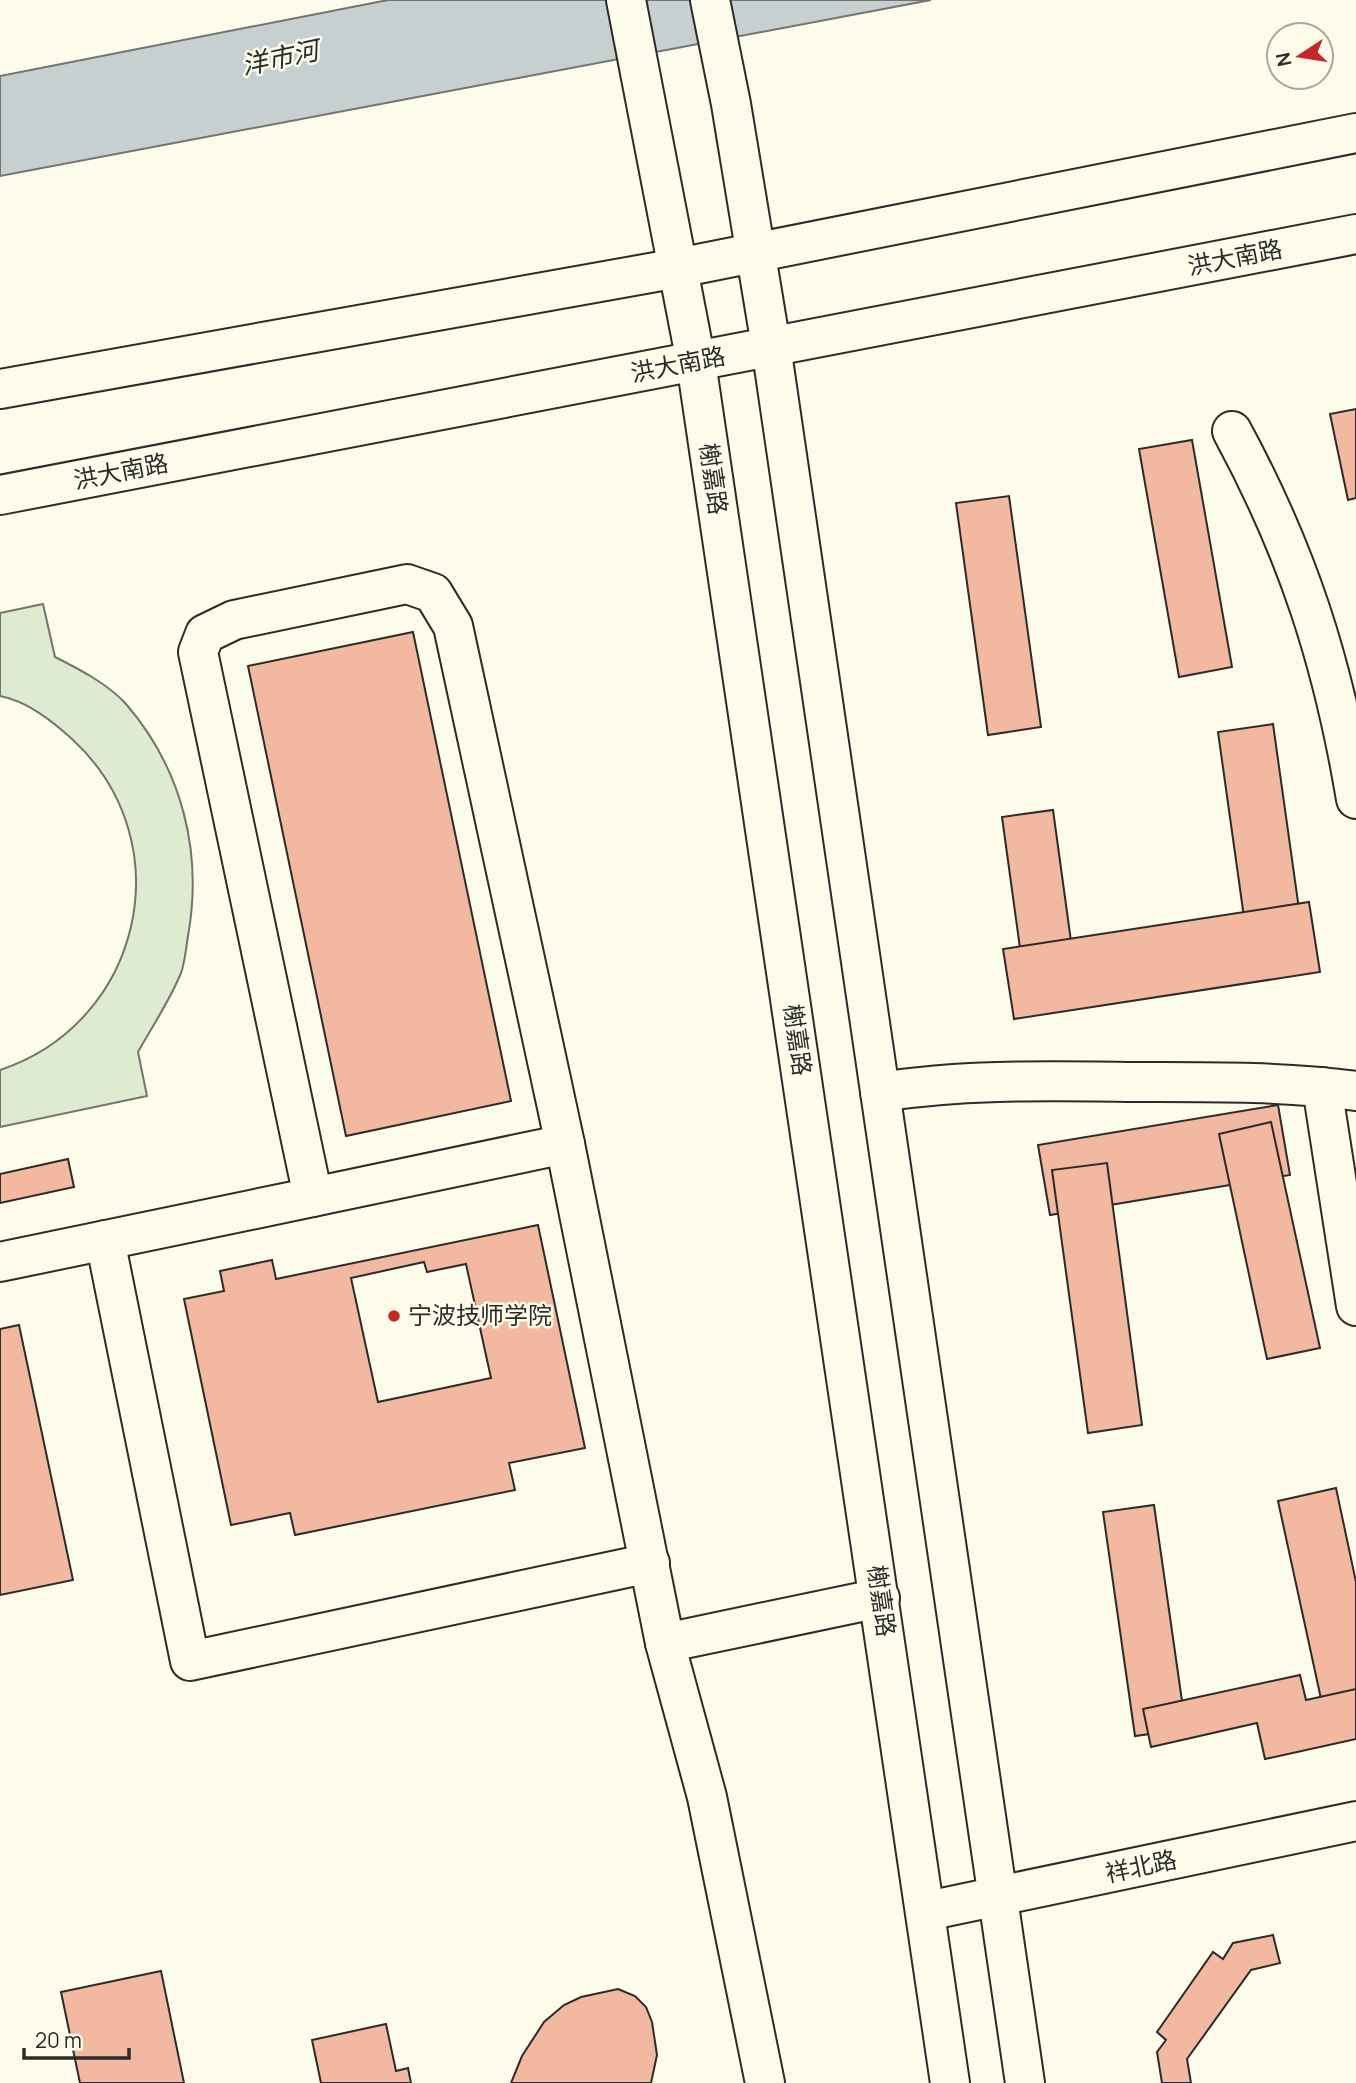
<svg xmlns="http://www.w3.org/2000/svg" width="1356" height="2083" viewBox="0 0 1356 2083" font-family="Manrope,'Noto Sans SC',sans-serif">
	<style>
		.green { fill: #deebd1; stroke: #74746e; stroke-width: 2 }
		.water { fill: #c7d0d0; stroke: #74746e; stroke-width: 2 }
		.building { fill: #f2b8a0; stroke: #2b2b2b; stroke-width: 2; fill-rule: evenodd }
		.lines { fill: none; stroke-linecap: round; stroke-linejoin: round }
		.minor-casing { stroke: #2b2b2b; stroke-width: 42 }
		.major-casing { stroke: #2b2b2b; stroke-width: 42 }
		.minor { stroke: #fdfbea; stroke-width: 38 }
		.major { stroke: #fdfbea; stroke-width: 38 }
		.poi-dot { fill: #c62828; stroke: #fdfbea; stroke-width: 2.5 }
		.labels { text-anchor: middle; stroke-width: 5; stroke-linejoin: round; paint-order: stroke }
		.street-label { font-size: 24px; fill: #2b2b2b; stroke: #fdfbea }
		.poi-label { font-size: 24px; fill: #2b2b2b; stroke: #fdfbea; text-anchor: start }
		.water-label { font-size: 26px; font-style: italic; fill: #2b2b2b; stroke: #fdfbea }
	</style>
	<rect width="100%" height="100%" fill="#fdfbea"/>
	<path class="green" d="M 43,604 L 55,657 C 79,669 108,684 126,704 C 182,769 203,852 188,936 C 186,948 185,962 181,973 C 170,1000 152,1027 138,1052 L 147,1096 L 0,1127 L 0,1070 C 142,1023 184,842 72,739 C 52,721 27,701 0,696 L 0,613 Z"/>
	<polygon class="water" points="388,0 931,0 0,176 0,76"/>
	<g class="building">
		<polygon points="1356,409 1356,498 1348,500 1330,414"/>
		<polygon points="1192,440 1232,667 1179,677 1139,449"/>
		<polygon points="1009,496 1041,727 988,735 956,503"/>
		<polygon points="413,632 511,1101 346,1136 248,666"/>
		<polygon points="1273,724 1306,959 1251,967 1218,732"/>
		<polygon points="1053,810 1077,985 1026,992 1002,817"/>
		<polygon points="1309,902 1320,972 1014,1019 1003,949"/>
		<polygon points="1278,1105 1290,1175 1050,1215 1038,1145"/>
		<polygon points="1271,1122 1320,1348 1267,1359 1219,1134"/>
		<polygon points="68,1159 74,1187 0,1203 0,1174"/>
		<polygon points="1107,1163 1142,1425 1088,1433 1052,1170"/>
		<path d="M 538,1225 L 585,1448 L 509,1463 L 515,1490 L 295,1535 L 290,1513 L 231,1525 L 184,1299 L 224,1291 L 220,1271 L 272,1260 L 276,1279 ZM 424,1262 L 427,1272 L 466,1264 L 491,1378 L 378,1402 L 351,1278 Z"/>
		<polygon points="19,1325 73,1580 0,1595 0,1329"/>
		<polygon points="1336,1488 1356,1582 1356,1725 1328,1731 1278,1501"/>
		<polygon points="1154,1505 1186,1729 1135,1736 1103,1512"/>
		<polygon points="1300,1675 1306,1700 1356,1689 1356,1739 1265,1759 1257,1723 1151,1747 1143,1709"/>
		<polygon points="1273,1935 1280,1963 1251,1970 1187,2059 1191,2083 1162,2083 1157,2052 1166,2040 1157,2032 1213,1952 1223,1959 1233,1943"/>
		<polygon points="161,1971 184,2083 80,2083 61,1992"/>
		<polygon points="618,1989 635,1996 646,2007 652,2022 657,2055 651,2083 511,2083 522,2056 544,2022 564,2005 581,1997"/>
		<polygon points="386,2024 396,2071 408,2068 411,2083 321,2083 312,2040"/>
	</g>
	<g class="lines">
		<g class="minor-casing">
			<g id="minor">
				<path d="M 1232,431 C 1298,553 1333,662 1356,799"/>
				<polyline points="1322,1087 1356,1306"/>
				<path d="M 880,1092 C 964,1079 1047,1081 1131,1082 C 1206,1082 1282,1081 1356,1091"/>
				<polyline points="313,1197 565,1144"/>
				<polyline points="105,1240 190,1661 650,1563"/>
				<polyline points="0,1262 313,1197 198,652 205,634 234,620 407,584 433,593 453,626 565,1144 665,1643 707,1797 765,2083"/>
				<polyline points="665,1643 880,1598"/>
				<polyline points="927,1911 1356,1821"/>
			</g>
		</g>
		<g class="major-casing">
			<g id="major">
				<polyline points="626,0 696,362 950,2083"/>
				<polyline points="710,0 731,104 771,346 1025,2083"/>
				<polyline points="0,389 678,268 1356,133"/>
				<polyline points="0,495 1356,234"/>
			</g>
		</g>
		<use href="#minor" class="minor"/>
		<use href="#major" class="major"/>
	</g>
	<circle class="poi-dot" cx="394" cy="1316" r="7"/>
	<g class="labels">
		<g class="street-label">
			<text transform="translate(1235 258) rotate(-11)" y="8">洪大南路</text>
			<text transform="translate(678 365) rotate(-11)" y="8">洪大南路</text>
			<text transform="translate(121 472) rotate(-11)" y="8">洪大南路</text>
			<text transform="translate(713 479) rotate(82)" y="8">榭嘉路</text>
			<text transform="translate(797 1040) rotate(82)" y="8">榭嘉路</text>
			<text transform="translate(881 1601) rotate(82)" y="8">榭嘉路</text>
			<text transform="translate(1141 1867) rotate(-12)" y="8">祥北路</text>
		</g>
		<g class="poi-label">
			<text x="408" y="1324">宁波技师学院</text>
		</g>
		<g class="water-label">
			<text transform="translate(280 58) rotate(-12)" y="9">洋市河</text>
		</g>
	</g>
	<g transform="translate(1300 56) rotate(258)"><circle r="33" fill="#fdfbea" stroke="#a9a89e" stroke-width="2"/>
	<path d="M0-5L12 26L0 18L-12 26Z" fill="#c62828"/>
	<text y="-10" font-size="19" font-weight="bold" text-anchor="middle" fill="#2b2b2b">N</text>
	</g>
	<path d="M24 2048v10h105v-10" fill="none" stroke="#2b2b2b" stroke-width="3.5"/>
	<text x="35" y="2048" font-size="21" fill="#2b2b2b" stroke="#fdfbea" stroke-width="5" paint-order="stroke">20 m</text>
</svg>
